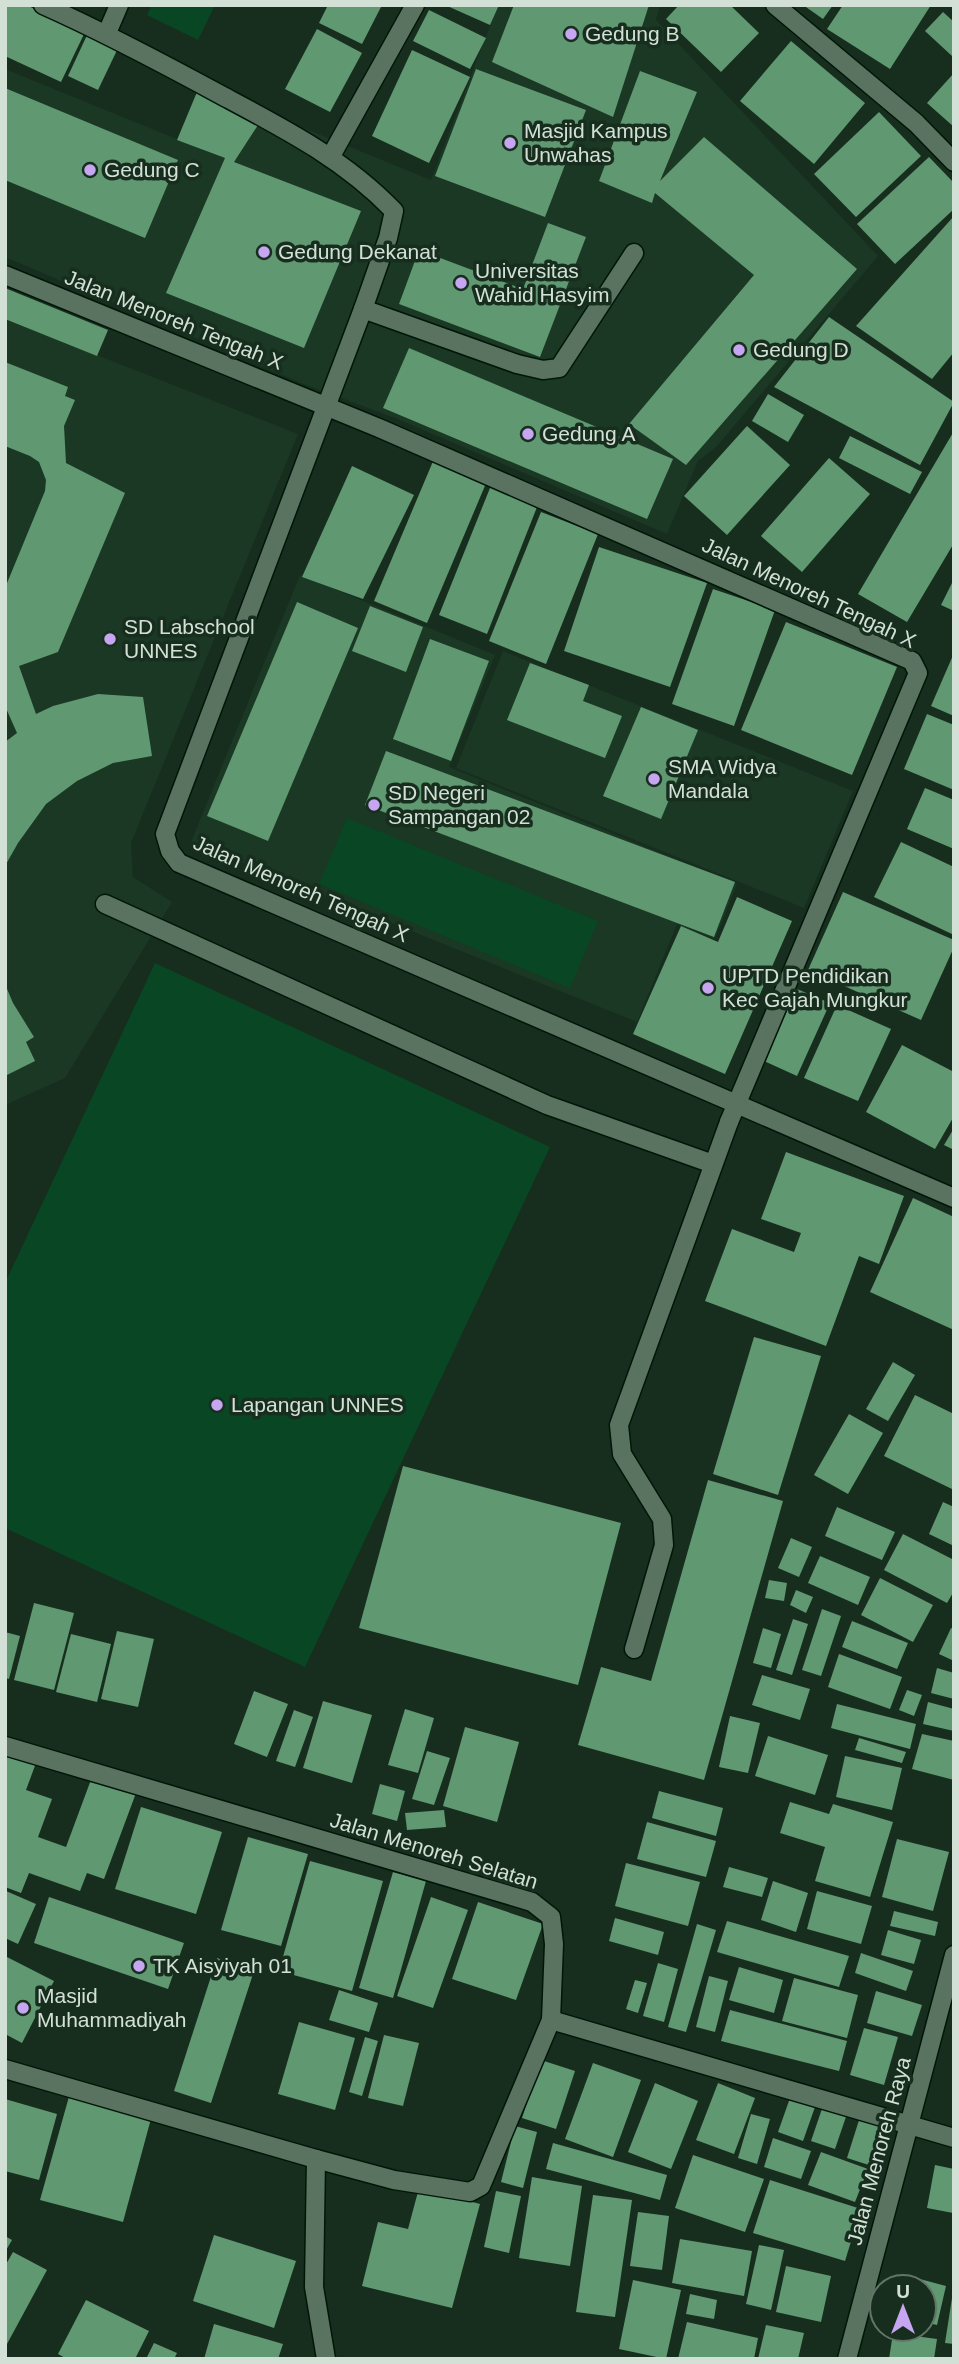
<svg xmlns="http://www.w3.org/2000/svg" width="959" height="2364" viewBox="0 0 959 2364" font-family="Helvetica,sans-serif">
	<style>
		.built { fill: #1a3824 }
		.green { fill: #094624 }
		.building { fill: #609872 }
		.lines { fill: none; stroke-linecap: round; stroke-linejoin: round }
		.service-casing { stroke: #011608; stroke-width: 21 }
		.minor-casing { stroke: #011608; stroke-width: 21 }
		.secondary-casing { stroke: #011608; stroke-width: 21 }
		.service { stroke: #597360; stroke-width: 18 }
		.minor { stroke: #597360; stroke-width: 18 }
		.secondary { stroke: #597360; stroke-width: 18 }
		.poi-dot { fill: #c6a6f0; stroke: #172e1e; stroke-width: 2.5 }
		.labels { text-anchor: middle; stroke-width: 7; stroke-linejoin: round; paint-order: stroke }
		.poi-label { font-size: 21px; fill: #d2e0d5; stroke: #172e1e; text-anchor: start }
		.street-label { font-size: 21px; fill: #d2e0d5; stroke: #172e1e }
	</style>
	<rect width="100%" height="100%" fill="#172e1e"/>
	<g class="built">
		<polygon points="498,5 660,5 656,20 878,256 717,446 698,461 667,534 395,418 301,383 5,257 5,69 233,162 262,111 431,180"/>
		<polygon points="5,319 298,434 131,843 133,877 172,902 65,1078 5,1105"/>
		<polygon points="300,575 495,655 449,767 737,884 715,939 677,924 637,1022 191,842"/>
		<polygon points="503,651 853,791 804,908 456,768"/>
	</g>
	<g class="green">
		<polygon points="152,5 215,5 198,40 147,15"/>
		<polygon points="347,818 598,921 570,988 319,884"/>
		<polygon points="155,963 550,1147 305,1667 5,1528 5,1283"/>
	</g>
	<g class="building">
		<polygon points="5,5 26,5 85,32 61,82 5,56"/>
		<polygon points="328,5 382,5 362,44 319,23"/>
		<polygon points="445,5 499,5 490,25"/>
		<polygon points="514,5 649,5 613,117 492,62"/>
		<polygon points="679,5 730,5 759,33 721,72 666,19"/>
		<polygon points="803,5 833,5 823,19"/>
		<polygon points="843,5 931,5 890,69 827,29"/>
		<polygon points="429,10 486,38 470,69 413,41"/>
		<polygon points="943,12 954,22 952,56 925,31"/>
		<polygon points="317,29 362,53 330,112 285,89"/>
		<polygon points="88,33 119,46 98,90 68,76"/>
		<polygon points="791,41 865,103 814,164 740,101"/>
		<polygon points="412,50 470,77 429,163 372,136"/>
		<polygon points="476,69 586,110 545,217 435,176"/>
		<polygon points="640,71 697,92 660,181 704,137 857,269 686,465 629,424 754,275 655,193 652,203 599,181"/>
		<polygon points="954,73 954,127 927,103"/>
		<polygon points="5,88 178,160 145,238 5,180"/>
		<polygon points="197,92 258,125 234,162 361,211 304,348 166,293 225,158 177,140"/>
		<polygon points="879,112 921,156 856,217 814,174"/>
		<polygon points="929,157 954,183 954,209 895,264 857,224"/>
		<polygon points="954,216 954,352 932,379 856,326"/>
		<polygon points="548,223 586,237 540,357 399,304 419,250 523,289"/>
		<polygon points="5,288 108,330 97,356 5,319"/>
		<polygon points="829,317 954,402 920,465 774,387"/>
		<polygon points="409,348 673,459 647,519 383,408"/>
		<polygon points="5,362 68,387 65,396 75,400 64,426 66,463 125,493 58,652 19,666 36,714 53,706 98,694 143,697 152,756 113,763 77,781 46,804 18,843 5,866 5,742 17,733 5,706 5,588 45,491 46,480 39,462 30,456 5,446"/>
		<polygon points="768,394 804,415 788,442 752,421"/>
		<polygon points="747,426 790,465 727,535 684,496"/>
		<polygon points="954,431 954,543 907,622 858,594"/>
		<polygon points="850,436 922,472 910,494 839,458"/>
		<polygon points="829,458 870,494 802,572 761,536"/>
		<polygon points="434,459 487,481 427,623 374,601"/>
		<polygon points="352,466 414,495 363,599 302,577"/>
		<polygon points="492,483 539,502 487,634 439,615"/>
		<polygon points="541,512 598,534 546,664 489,641"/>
		<polygon points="599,547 707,583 670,687 564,651"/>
		<polygon points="954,579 954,611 941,605"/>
		<polygon points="713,589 775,610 734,726 672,704"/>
		<polygon points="297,602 358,628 268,841 207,816"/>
		<polygon points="370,606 423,627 406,672 352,651"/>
		<polygon points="786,622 897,667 852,775 741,730"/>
		<polygon points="430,639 489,661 451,761 393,739"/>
		<polygon points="954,653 954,716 931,706"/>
		<polygon points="530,663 589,685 583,701 622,716 605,758 507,720"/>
		<polygon points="641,707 698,730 661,819 603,796"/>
		<polygon points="927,714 954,725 954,790 904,769"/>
		<polygon points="386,751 735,882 714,937 365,805"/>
		<polygon points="925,788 954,800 954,849 907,829"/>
		<polygon points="901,842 954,867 954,935 874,897"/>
		<polygon points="843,892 954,940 954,947 921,1020 808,970"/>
		<polygon points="737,897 792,921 725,1074 633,1034 681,926 718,942"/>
		<polygon points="5,984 13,1003 34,1037 26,1042 35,1061 5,1076"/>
		<polygon points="797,989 830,1003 797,1076 764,1061"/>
		<polygon points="837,1005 891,1029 858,1101 804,1078"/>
		<polygon points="902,1045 954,1072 954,1116 935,1149 866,1112"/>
		<polygon points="954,1128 954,1150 944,1145"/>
		<polygon points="786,1152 904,1196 879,1264 859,1256 826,1346 705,1301 732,1229 794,1252 801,1233 761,1219"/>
		<polygon points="913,1198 954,1217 954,1330 870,1292"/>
		<polygon points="754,1337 821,1356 778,1495 713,1474"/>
		<polygon points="893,1362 915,1375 888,1421 866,1409"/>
		<polygon points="915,1395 954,1414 954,1490 884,1456"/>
		<polygon points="849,1414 883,1433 848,1494 814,1475"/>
		<polygon points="403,1466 621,1523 578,1685 359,1628"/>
		<polygon points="708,1480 783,1501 704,1780 578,1745 601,1667 651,1681"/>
		<polygon points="943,1502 954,1507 954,1546 929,1534"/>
		<polygon points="837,1507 895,1532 882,1560 825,1536"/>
		<polygon points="903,1534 954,1560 954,1591 947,1603 884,1570"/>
		<polygon points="791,1538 812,1547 799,1577 778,1568"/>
		<polygon points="820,1556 870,1577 858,1605 808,1583"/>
		<polygon points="880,1578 933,1605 913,1642 861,1615"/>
		<polygon points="769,1580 787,1583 784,1601 765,1598"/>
		<polygon points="796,1590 813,1597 806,1613 790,1605"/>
		<polygon points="34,1603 74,1613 54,1690 14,1680"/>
		<polygon points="822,1609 841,1616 821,1676 802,1670"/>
		<polygon points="793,1619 808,1624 792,1675 776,1670"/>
		<polygon points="852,1621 908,1643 897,1669 842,1647"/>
		<polygon points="763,1628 781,1634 771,1668 753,1663"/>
		<polygon points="951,1628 954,1629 954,1661 939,1654"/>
		<polygon points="117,1631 154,1639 138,1707 101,1699"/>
		<polygon points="5,1632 20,1636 9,1679 5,1678"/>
		<polygon points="71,1634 111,1644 97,1702 56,1692"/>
		<polygon points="839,1654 902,1677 890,1709 828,1687"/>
		<polygon points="937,1668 954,1673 954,1699 931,1693"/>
		<polygon points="762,1675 810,1689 800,1720 752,1705"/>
		<polygon points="907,1690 922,1695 914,1716 899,1710"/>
		<polygon points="254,1691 288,1704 267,1757 234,1744"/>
		<polygon points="323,1701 372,1715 352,1783 303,1768"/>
		<polygon points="928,1702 954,1709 954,1731 923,1724"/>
		<polygon points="837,1704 916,1724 910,1749 831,1728"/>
		<polygon points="405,1709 434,1718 418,1773 388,1765"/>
		<polygon points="294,1710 313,1717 295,1767 276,1761"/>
		<polygon points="730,1716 760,1723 748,1773 719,1767"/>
		<polygon points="465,1727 519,1742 497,1822 443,1806"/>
		<polygon points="922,1734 954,1741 954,1780 912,1769"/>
		<polygon points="768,1736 828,1755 815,1795 755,1776"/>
		<polygon points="859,1738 906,1752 902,1763 855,1750"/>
		<polygon points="427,1751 450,1758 434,1805 412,1799"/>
		<polygon points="5,1752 36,1763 26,1790 52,1799 38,1837 66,1847 92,1777 136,1793 104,1879 87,1873 80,1891 29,1873 21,1893 5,1887"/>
		<polygon points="845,1756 902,1768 892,1810 836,1797"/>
		<polygon points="380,1784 405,1791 397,1821 372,1814"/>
		<polygon points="659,1791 723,1808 716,1836 652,1818"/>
		<polygon points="790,1802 829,1814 833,1804 893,1822 870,1897 815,1881 825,1847 780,1833"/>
		<polygon points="141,1807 222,1832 196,1914 115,1889"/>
		<polygon points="444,1810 446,1827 407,1830 405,1813"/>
		<polygon points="647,1822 716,1841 706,1877 637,1859"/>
		<polygon points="248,1837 308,1854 281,1946 221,1930"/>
		<polygon points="897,1839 949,1852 933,1911 882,1897"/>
		<polygon points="310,1861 383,1881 352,1991 279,1971"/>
		<polygon points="626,1863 700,1882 688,1926 615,1906"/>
		<polygon points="729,1867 768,1878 762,1897 723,1887"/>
		<polygon points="393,1872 426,1881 393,1998 359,1988"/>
		<polygon points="773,1881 808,1893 796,1932 761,1920"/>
		<polygon points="6,1891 36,1904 18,1944 5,1938"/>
		<polygon points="817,1891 872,1906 861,1944 807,1929"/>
		<polygon points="49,1897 184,1943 168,1989 34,1943"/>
		<polygon points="431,1897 468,1910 433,2008 397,1996"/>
		<polygon points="478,1902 543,1924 516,2000 452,1979"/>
		<polygon points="894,1911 938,1922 935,1936 890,1926"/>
		<polygon points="615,1918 664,1932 658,1955 609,1941"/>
		<polygon points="727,1921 849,1956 839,1987 717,1952"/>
		<polygon points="697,1924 716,1930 686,2032 668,2027"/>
		<polygon points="888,1930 921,1940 914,1964 881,1955"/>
		<polygon points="861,1953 913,1971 906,1991 855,1973"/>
		<polygon points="5,1956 54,1981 22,2043 5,2034"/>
		<polygon points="217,1958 254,1971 211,2103 174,2091"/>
		<polygon points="658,1963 678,1969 664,2022 643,2016"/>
		<polygon points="739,1967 783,1980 774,2013 729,2000"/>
		<polygon points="709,1976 728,1981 715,2032 696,2027"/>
		<polygon points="794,1978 858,1995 847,2038 782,2021"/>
		<polygon points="635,1980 647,1983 638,2013 626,2009"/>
		<polygon points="339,1990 378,2003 369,2032 329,2020"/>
		<polygon points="876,1991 922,2005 912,2036 867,2023"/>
		<polygon points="730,2010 847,2041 839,2071 721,2041"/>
		<polygon points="299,2022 355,2038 335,2110 278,2094"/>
		<polygon points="864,2028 898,2037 884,2085 850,2075"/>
		<polygon points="384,2035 419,2043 403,2106 368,2098"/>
		<polygon points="365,2037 378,2041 362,2096 349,2092"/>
		<polygon points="541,2060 575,2071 556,2129 522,2118"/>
		<polygon points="593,2063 641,2080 613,2157 565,2139"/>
		<polygon points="655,2083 698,2101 671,2169 628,2152"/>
		<polygon points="718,2083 755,2098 734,2154 696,2140"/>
		<polygon points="70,2093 152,2115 123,2222 40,2200"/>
		<polygon points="790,2098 815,2107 803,2141 778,2132"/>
		<polygon points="5,2099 57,2114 39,2180 5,2171"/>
		<polygon points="825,2100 849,2108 835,2149 811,2141"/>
		<polygon points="751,2114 770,2119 757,2164 738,2158"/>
		<polygon points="860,2117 888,2126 875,2167 847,2158"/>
		<polygon points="515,2126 537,2132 523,2188 501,2182"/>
		<polygon points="773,2138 811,2151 801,2179 764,2167"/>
		<polygon points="553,2143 667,2175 660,2200 546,2169"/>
		<polygon points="821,2152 868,2169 855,2202 808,2185"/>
		<polygon points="693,2155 764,2179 745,2232 675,2208"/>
		<polygon points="935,2165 954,2169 953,2213 927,2208"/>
		<polygon points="532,2177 582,2186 570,2266 519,2258"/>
		<polygon points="770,2180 861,2209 845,2261 753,2233"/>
		<polygon points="419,2188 480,2204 452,2308 362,2286 378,2222 408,2229"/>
		<polygon points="496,2191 521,2196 509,2253 484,2247"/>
		<polygon points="593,2195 632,2200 615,2317 576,2312"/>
		<polygon points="638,2212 669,2216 662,2270 630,2266"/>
		<polygon points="214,2235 296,2261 274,2328 193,2301"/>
		<polygon points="5,2236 12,2240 5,2252"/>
		<polygon points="680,2239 752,2251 744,2296 672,2283"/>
		<polygon points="759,2245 784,2250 771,2310 746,2304"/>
		<polygon points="13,2252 47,2270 7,2344 5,2343 5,2266"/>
		<polygon points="786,2266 831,2276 821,2322 776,2312"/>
		<polygon points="916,2278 946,2286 937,2325 924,2322 924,2287 914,2287"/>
		<polygon points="633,2280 681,2290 666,2359 619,2349"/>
		<polygon points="690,2294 717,2300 714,2319 686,2314"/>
		<polygon points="952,2298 954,2298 954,2344 945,2343"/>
		<polygon points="86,2300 149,2331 135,2359 67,2359 58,2354"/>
		<polygon points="687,2322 758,2338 754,2359 678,2359"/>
		<polygon points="214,2324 283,2344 278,2359 204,2359"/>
		<polygon points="766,2325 804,2333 798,2359 758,2359"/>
		<polygon points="893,2333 937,2339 934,2359 889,2359"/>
		<polygon points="154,2343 177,2353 174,2359 146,2359"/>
	</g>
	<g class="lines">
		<g class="service-casing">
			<g id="service">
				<polyline points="363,309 517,364 543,370 559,368 634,253"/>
				<polyline points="105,904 547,1105 713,1164"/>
				<polyline points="634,1649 664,1545 662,1519 622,1454 619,1425 729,1122"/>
				<polyline points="316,2159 394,2180 470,2192 481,2186 551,2020"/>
			</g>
		</g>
		<g class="minor-casing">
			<g id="minor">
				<path d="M 43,5 C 104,32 162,63 221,95 C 283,128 344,159 394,211 L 388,238 L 363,309 L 165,834 L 170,851 L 179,863 L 954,1198"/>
				<polyline points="775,5 916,123 954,162"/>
				<polyline points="107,33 119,5"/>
				<polyline points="331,156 415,5"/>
				<polyline points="5,275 379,428 912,661 918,673 729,1122"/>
				<polyline points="5,1746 532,1902 551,1917 554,1944 551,2020 954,2138"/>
				<polyline points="5,2069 316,2159 314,2287 326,2359"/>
			</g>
		</g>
		<g class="secondary-casing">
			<polyline id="secondary" points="847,2359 954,1955"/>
		</g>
		<use href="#service" class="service"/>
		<use href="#minor" class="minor"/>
		<use href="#secondary" class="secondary"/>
	</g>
	<g class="poi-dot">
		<circle cx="571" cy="34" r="7"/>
		<circle cx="510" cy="143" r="7"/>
		<circle cx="90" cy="170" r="7"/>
		<circle cx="264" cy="252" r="7"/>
		<circle cx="461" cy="283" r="7"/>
		<circle cx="739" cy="350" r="7"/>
		<circle cx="528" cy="434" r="7"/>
		<circle cx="110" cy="639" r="7"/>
		<circle cx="654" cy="779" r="7"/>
		<circle cx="374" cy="805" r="7"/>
		<circle cx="708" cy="988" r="7"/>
		<circle cx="217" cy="1405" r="7"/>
		<circle cx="139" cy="1966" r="7"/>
		<circle cx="23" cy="2008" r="7"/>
	</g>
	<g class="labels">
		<g class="poi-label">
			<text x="585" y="41">Gedung B</text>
			<text x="524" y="138">Masjid Kampus<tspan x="524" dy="24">Unwahas</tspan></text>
			<text x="104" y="177">Gedung C</text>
			<text x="278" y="259">Gedung Dekanat</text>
			<text x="475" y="278">Universitas<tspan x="475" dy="24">Wahid Hasyim</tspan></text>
			<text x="753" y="357">Gedung D</text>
			<text x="542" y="441">Gedung A</text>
			<text x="124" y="634">SD Labschool<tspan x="124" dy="24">UNNES</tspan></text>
			<text x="668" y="774">SMA Widya<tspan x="668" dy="24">Mandala</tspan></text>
			<text x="388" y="800">SD Negeri<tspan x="388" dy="24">Sampangan 02</tspan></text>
			<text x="722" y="983">UPTD Pendidikan<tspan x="722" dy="24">Kec Gajah Mungkur</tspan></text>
			<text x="231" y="1412">Lapangan UNNES</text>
			<text x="153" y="1973">TK Aisyiyah 01</text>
			<text x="37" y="2003">Masjid<tspan x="37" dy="24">Muhammadiyah</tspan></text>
		</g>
		<g class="street-label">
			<text transform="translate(174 320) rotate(22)" y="7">Jalan Menoreh Tengah X</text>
			<text transform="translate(809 593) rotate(25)" y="7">Jalan Menoreh Tengah X</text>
			<text transform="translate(301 889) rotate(24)" y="7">Jalan Menoreh Tengah X</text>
			<text transform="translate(434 1851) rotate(17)" y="7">Jalan Menoreh Selatan</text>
			<text transform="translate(879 2151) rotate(-75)" y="7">Jalan Menoreh Raya</text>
		</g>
	</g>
	<rect width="959" height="2364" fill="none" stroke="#d2e0d5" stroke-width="14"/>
	<g transform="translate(903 2308)"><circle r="33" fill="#172e1e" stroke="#627567" stroke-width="2"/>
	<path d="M0-5L12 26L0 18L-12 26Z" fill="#c6a6f0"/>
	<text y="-10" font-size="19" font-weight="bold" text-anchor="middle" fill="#d2e0d5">U</text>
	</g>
</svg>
